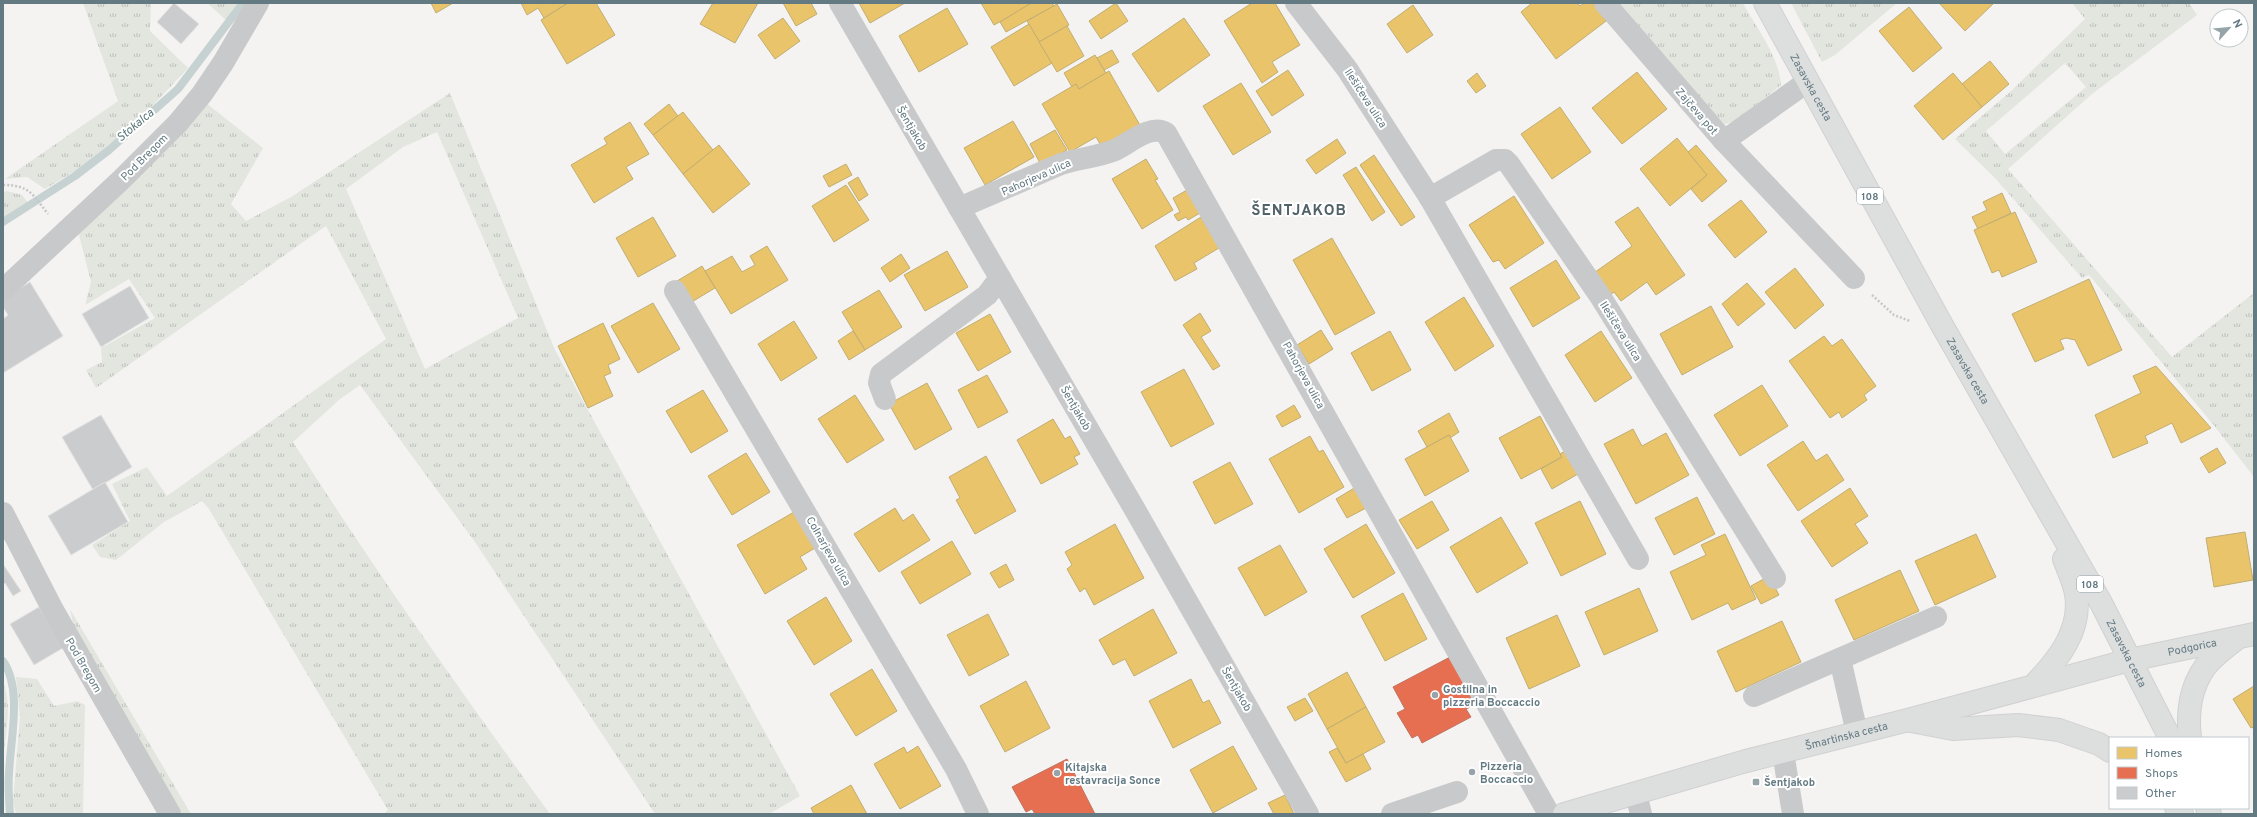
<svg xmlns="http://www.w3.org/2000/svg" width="2257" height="817" viewBox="0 0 2257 817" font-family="Overpass,sans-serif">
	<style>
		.grass { fill: url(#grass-tufts); fill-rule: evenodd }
		.homes { fill: #e9c46a; stroke: #c1ae72 }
		.shops { fill: #e76f51; stroke: #bf7260 }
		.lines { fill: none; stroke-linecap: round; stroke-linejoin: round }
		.stream { stroke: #c6d2d2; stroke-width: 8 }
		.building { fill: #cbcccd; stroke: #e3e2e2 }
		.major-casing { stroke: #d1d1d2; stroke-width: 24 }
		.path { stroke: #c5c7c8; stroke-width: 2.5; stroke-dasharray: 2 2; stroke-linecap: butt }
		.minor { stroke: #c8c9ca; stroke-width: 22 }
		.major { stroke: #dddede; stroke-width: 22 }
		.poi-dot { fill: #96a4aa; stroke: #fff; stroke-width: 1.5 }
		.labels { text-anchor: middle; stroke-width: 4; stroke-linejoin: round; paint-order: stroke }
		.shield { fill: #fff; stroke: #92a2a8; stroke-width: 1 }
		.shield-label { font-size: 10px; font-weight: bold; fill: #637a83 }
		.street-label { font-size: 11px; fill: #637a83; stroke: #fff }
		.poi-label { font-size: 11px; font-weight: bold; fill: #637a83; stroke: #fff; text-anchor: start }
		.water-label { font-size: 12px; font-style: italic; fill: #597679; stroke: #fff }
		.district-label { font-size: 15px; font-weight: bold; letter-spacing: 1px; fill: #516268; stroke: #fff }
	</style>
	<defs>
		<pattern id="grass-tufts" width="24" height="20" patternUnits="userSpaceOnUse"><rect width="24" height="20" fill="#e3e5df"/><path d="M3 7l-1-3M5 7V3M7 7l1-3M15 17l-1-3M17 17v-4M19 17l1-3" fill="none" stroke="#bcbfba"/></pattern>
	</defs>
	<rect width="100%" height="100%" fill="#f4f3f2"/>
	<g class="grass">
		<polygon points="83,3 151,3 150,31 188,68 138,121 80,168 45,189 27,177 5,179 118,101"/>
		<polygon points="207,3 238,3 226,20"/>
		<path d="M 1620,3 L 1743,3 C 1757,29 1779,56 1781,85 L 1739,120 L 1725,124 L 1709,109 Z"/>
		<polygon points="1791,3 1897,3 1835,55 1822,62"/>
		<path d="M 2072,3 L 2189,3 L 2197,15 L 2092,94 L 2008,169 L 2172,357 L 2254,293 L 2254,477 L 2212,423 L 2089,275 L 2082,278 L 1995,178 L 1955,139 L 2010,92 L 2085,19 ZM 2065,63 L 2086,87 L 2005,154 L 1986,131 Z"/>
		<path d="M 450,93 L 555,350 L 800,796 L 769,814 L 655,814 L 475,542 L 360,385 L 340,399 L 293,442 C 374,569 461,692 550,814 L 384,814 L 388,810 L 209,509 L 202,501 L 164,522 L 116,560 L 100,557 L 92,545 L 130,521 L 112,484 L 147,467 L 167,496 L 386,339 L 326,226 L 96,388 L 86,370 L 102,362 L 101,348 L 155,318 L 129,279 L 85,305 L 91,282 L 78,231 L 206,103 L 263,148 L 231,204 L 246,221 L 291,197 ZM 437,132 L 518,318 L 425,369 L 346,189 L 403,147 Z"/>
		<polygon points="7,191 22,195 30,205 3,218 3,193"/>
		<polygon points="70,609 191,814 179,814 74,629"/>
		<polygon points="16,677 37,679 54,706 77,701 85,705 83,814 16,814 13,801 20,716"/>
		<path d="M 3,682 C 13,705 5,736 3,761 Z"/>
	</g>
	<g class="homes">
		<polygon points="431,3 453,3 436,13"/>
		<polygon points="521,3 568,3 544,18 538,8 527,15"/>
		<polygon points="568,3 596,3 615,35 567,64 541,20"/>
		<polygon points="713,3 758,3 735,43 700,24"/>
		<polygon points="783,3 811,3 817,14 796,26"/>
		<polygon points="859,3 905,3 870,23"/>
		<polygon points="981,3 1031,3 1032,4 994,25"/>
		<polygon points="1031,3 1052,3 1054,6 1006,32 1000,22"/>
		<polygon points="1116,3 1128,21 1101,39 1089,21"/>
		<polygon points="1252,3 1275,3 1300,45 1272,62 1278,72 1262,83 1224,21"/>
		<polygon points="1532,3 1577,3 1580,6 1584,3 1593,3 1606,21 1556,59 1521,12"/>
		<polygon points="1939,3 1994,3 1965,31"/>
		<polygon points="1057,4 1069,25 1039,42 1027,21"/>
		<polygon points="1413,5 1433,35 1407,53 1387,24"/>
		<polygon points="1909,7 1942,48 1913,72 1879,31"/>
		<polygon points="947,8 968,44 919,72 899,36"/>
		<polygon points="783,18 800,41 775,59 758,35"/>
		<polygon points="1184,18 1210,55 1158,92 1132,54"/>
		<polygon points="1029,24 1052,63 1014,86 991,47"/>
		<polygon points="1067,26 1084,56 1057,72 1039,42"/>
		<polygon points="1112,50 1119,62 1104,70 1097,58"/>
		<polygon points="1095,55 1106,73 1079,89 1076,84 1072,87 1064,73"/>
		<polygon points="1990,61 2009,84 1982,107 1962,84"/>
		<polygon points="1288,70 1304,95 1272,116 1256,91"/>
		<polygon points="1109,71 1141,127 1103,149 1096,137 1070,152 1042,104 1076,84 1079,89"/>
		<polygon points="1637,72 1667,109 1622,144 1592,108"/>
		<polygon points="1477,73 1486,86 1476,93 1467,81"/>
		<polygon points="1953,73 1982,107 1943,140 1914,106"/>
		<polygon points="1241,83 1271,132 1233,155 1203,106"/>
		<polygon points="669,104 678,116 653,135 644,124"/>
		<polygon points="1560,107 1591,152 1552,179 1521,134"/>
		<polygon points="683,112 713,150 683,174 653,135"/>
		<polygon points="1013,121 1034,157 985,185 964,148"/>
		<polygon points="630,122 649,154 626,167 633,179 594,203 571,165 607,144 604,138"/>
		<polygon points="1055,130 1067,150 1041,165 1030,144"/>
		<polygon points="1677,138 1707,175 1670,206 1640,169"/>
		<polygon points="1337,139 1346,153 1316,174 1306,160"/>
		<polygon points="719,145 750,184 713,213 683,174"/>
		<polygon points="1696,145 1727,181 1702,202 1691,189 1707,175 1688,152"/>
		<polygon points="1374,155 1415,217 1401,226 1360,165"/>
		<polygon points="1146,159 1158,179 1155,180 1173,210 1142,229 1112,179"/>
		<polygon points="846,164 852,175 829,187 823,176"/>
		<polygon points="1356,167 1385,212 1372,221 1343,175"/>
		<polygon points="858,177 868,195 859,201 848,183"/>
		<polygon points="846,185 869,220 834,242 812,206"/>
		<polygon points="1187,190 1200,213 1188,220 1186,217 1178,221 1174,215 1180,212 1173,198"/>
		<polygon points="2002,193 2011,213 1978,229 1972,217 1987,210 1983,202"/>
		<polygon points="1514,196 1544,243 1505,269 1499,260 1493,262 1469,225"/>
		<polygon points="1741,200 1767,232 1735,258 1708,225"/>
		<polygon points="1638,207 1685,275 1656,295 1647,282 1621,301 1614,292 1607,297 1591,275 1632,246 1615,222"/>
		<polygon points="2015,212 2037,262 2002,277 1999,270 1992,273 1974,230"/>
		<polygon points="653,217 676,256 638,277 616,238"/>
		<polygon points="1201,217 1219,248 1194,263 1197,269 1175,281 1155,246"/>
		<polygon points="1332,238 1375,313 1335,335 1293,260"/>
		<polygon points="767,246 788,280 731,314 705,271 732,256 742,272 755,265 750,256"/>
		<polygon points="947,251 968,287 925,311 904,275"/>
		<polygon points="901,254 910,268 890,282 881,268"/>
		<polygon points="1556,260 1580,298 1533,327 1510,288"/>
		<polygon points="702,266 715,288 690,303 677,281"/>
		<polygon points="1795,268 1824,305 1795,329 1765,292"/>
		<polygon points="2089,279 2122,350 2088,366 2075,340 2066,338 2060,340 2064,349 2035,362 2012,314"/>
		<polygon points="1747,283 1765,304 1738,326 1722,304"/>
		<polygon points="879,290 902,327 865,350 842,312"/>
		<polygon points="1464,297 1494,346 1455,371 1425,322"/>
		<polygon points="653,303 680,349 638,373 611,326"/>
		<polygon points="1711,306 1733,347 1682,375 1660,334"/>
		<polygon points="1200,313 1211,331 1201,337 1220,366 1213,370 1183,325"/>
		<polygon points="990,314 1011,352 978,371 956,333"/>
		<polygon points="794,321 817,358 781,381 758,344"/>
		<polygon points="603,323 620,359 608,365 611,373 604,376 613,396 588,408 558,346"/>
		<polygon points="1321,330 1333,349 1309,364 1297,345"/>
		<polygon points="853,331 865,350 849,360 838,341"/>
		<polygon points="1390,331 1411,370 1372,391 1351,353"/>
		<polygon points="1601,331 1632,378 1595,402 1565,355"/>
		<polygon points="1824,336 1832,346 1842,339 1876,386 1864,395 1867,400 1842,418 1839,412 1830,418 1789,361"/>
		<polygon points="2156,366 2211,428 2181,443 2172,423 2145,436 2148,443 2113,458 2095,415 2141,393 2133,376"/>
		<polygon points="1184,369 1214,424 1171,447 1141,392"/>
		<polygon points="987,375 1008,412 978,428 958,390"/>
		<polygon points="927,383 952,429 915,450 889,404"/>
		<polygon points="1762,385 1788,426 1740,456 1714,415"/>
		<polygon points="703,390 728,431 691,453 666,411"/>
		<polygon points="855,395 884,440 847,463 818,419"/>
		<polygon points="1294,405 1301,417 1282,427 1276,416"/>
		<polygon points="1449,413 1459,432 1450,438 1449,435 1427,447 1418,431"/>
		<polygon points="1540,416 1562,457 1521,479 1499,438"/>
		<polygon points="1053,419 1065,439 1070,436 1080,454 1074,457 1078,464 1041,484 1017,440"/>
		<polygon points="1633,429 1642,446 1666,433 1689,475 1636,504 1604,444"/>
		<polygon points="1449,435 1469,471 1425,496 1405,459"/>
		<polygon points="1310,436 1319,452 1323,450 1344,487 1299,513 1269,459"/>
		<polygon points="1803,441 1816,461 1827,454 1844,480 1798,511 1767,465"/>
		<polygon points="2217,448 2226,463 2209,473 2200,458"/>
		<polygon points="1565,451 1578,474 1552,489 1541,469 1562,457 1560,454"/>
		<polygon points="746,453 770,492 732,515 708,476"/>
		<polygon points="986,456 1016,511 975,534 956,500 960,498 949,477"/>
		<polygon points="1230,462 1253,504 1215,524 1193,482"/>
		<polygon points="1356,487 1368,507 1347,518 1336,499"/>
		<polygon points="1850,488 1868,516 1855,524 1868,543 1832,567 1801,521"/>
		<polygon points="1697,497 1715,534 1674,555 1655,518"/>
		<polygon points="1432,501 1449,530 1417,549 1399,520"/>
		<polygon points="1580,501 1606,554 1561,576 1535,523"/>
		<polygon points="895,508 903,521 913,514 930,540 879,572 854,534"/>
		<polygon points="794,512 815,548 800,557 807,569 765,594 737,545"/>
		<polygon points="1501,517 1528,563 1477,593 1450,547"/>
		<polygon points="1115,524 1144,578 1094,605 1085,588 1080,592 1067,569 1072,565 1065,552"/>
		<polygon points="1366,524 1395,573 1353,598 1324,549"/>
		<polygon points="2245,532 2253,580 2214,587 2206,538"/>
		<polygon points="1725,534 1756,599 1732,610 1728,603 1692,620 1670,572 1706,555 1701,545"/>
		<polygon points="1976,534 1996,577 1935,605 1915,561"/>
		<polygon points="952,541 971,574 920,604 901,572"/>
		<polygon points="1280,545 1307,592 1265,616 1238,568"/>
		<polygon points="1006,564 1014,580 999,588 990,573"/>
		<polygon points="1900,570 1919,611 1854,640 1835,600"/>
		<polygon points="1769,576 1779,595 1761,604 1751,586"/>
		<polygon points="1639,588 1658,631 1604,655 1585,612"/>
		<polygon points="1403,593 1427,639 1385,661 1361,616"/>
		<polygon points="826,597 852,641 814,665 787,621"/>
		<polygon points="1153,609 1177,653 1134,676 1125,659 1113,665 1099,640"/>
		<polygon points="988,614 1009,655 969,676 947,635"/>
		<polygon points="1557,615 1580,666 1529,689 1506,638"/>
		<polygon points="1782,621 1801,662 1736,692 1717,651"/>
		<polygon points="872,669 897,711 856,736 830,694"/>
		<polygon points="1347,672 1366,707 1327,729 1308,694"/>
		<polygon points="1191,679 1203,703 1209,700 1221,723 1173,748 1149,701"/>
		<polygon points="1026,681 1050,728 1005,752 980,706"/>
		<polygon points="2254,686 2254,727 2251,728 2233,699"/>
		<polygon points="1305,698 1313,711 1295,721 1287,707"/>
		<polygon points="1366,707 1385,742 1346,763 1327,729"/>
		<polygon points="918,746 941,786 900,809 874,764 904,747 907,753"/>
		<polygon points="1233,746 1257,789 1213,813 1190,770"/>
		<polygon points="1337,748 1346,763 1363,754 1371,769 1346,782 1329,752"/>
		<polygon points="851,785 867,814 814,814 811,808"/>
		<polygon points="1285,795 1294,814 1274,814 1268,803"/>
	</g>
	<g class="shops">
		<polygon points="1452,656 1478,703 1466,709 1471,717 1422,743 1418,735 1412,738 1397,713 1405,709 1393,687"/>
		<polygon points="1067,759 1095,814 1035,814 1032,809 1026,812 1012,787"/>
	</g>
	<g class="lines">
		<g class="stream">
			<polyline points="3,222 75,176 109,150 178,89 243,3"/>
			<path d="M 3,661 C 23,689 10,741 9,774 C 8,787 9,801 10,814"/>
		</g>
	</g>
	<g class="building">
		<polygon points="174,3 199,24 181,44 157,22"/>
		<polygon points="30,282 63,336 3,373 3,319 8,315 3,307 3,299"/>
		<polygon points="130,286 149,318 101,347 82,314"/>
		<polygon points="101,415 132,467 93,490 62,437"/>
		<polygon points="105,482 128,522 71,555 48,516"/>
		<polygon points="3,564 21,591 13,596 5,583 3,585"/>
		<polygon points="39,607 63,648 34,665 10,624"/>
	</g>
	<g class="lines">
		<g class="major-casing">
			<g id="major">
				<path id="s1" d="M 1765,3 L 1943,327 L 2100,601 L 2170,738"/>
				<path d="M 2034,685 C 2058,660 2082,630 2076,594 C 2074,582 2068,570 2064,559"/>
				<polyline points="1911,721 1953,729 2018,725 2059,730 2099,744 2110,751"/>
				<path d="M 2190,738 C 2187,713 2190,688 2205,667 C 2213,656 2227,647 2237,638"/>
				<polyline points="2176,808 2182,814"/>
				<polyline points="2207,808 2210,814"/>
				<path id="s2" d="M 1564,814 L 1746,761 L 1908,720 L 2130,660 L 2254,634"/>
			</g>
		</g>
		<g class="path">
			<path d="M 3,185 C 30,185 33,195 48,214"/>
			<polyline points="1872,295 1894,315 1910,321"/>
		</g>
		<g class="minor">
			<polyline points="840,3 1134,508 1308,814"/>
			<polyline points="1296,3 1347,69 1430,198 1638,559"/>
			<polyline points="1605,3 1724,141 1807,82"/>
			<polyline points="1724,141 1854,278"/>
			<polyline points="1430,198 1496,160 1505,160 1509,164 1600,296 1775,578"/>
			<path d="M 959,208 L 1061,164 C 1079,158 1098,157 1115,150 C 1130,143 1150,124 1166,133 L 1549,814"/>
			<polyline points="3,290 121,180 178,123 202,94 223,63 258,3"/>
			<polyline points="675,291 956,769 978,814"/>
			<polyline points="885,399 879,383 881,374 987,295 1000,278"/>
			<polyline points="3,513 53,610 170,814"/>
			<polyline points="1840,659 1857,733"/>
			<polyline points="1754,696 1936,617"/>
			<polyline points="1783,752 1793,814"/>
			<polyline points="1636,794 1641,814"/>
			<polyline points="1392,814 1457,792"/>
		</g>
		<use href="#major" class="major"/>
	</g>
	<g class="poi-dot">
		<circle cx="1435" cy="695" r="4"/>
		<circle cx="1472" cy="772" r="4"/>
		<circle cx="1057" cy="773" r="4"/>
		<rect x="1752" y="778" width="8" height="8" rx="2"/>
	</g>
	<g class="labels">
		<g class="shield">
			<rect x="1857" y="188" width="26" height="16" rx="3"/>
			<rect x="2077" y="576" width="26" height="16" rx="3"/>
		</g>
		<g class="shield-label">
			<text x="1870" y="200">108</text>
			<text x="2090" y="588">108</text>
		</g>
		<g class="street-label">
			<text dy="4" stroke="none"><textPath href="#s1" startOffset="96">Zasavska cesta</textPath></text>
			<text transform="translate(1366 98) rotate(57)" y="4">Ilešičeva ulica</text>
			<text transform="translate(1697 111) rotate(49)" y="4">Zajčeva pot</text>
			<text transform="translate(912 128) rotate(60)" y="4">Šentjakob</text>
			<text transform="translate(144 157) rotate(-45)" y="4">Pod Bregom</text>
			<text transform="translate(1036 177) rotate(-24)" y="4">Pahorjeva ulica</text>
			<text transform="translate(1621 331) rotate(58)" y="4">Ilešičeva ulica</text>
			<text dy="4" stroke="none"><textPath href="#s1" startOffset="420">Zasavska cesta</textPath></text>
			<text transform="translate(1304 375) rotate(61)" y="4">Pahorjeva ulica</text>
			<text transform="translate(1076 408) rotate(60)" y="4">Šentjakob</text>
			<text transform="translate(829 551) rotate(60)" y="4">Colnarjeva ulica</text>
			<text dy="4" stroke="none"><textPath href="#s2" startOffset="650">Podgorica</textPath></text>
			<text dy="4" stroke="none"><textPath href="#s1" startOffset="744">Zasavska cesta</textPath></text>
			<text transform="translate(84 665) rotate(60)" y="4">Pod Bregom</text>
			<text transform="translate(1237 689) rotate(60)" y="4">Šentjakob</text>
			<text dy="4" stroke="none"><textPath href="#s2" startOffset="293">Šmartinska cesta</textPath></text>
		</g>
		<g class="poi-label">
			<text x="1443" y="693">Gostilna in<tspan x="1443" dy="13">pizzeria Boccaccio</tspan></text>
			<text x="1480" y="770">Pizzeria<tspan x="1480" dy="13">Boccaccio</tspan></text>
			<text x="1065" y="771">Kitajska<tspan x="1065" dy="13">restavracija Sonce</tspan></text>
			<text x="1764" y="786">Šentjakob</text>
		</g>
		<g class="water-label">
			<text transform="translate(135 125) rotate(-40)" y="4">Stokalca</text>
		</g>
		<g class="district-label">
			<text x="1299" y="215">ŠENTJAKOB</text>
		</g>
	</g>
	<rect width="2257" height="817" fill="none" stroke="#637a83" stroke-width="8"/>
	<rect x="2109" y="737" width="140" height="72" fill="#ffffff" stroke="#c1cacd"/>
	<rect x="2117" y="747" width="20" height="12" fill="#e9c46a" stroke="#c1cacd"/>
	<text x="2145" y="757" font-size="12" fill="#637a83">Homes</text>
	<rect x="2117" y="767" width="20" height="12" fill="#e76f51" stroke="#c1cacd"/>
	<text x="2145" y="777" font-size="12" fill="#637a83">Shops</text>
	<rect x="2117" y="787" width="20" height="12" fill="#cbcccd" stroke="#c1cacd"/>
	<text x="2145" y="797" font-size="12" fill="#637a83">Other</text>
	<g transform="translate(2229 28) rotate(63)"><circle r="19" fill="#ffffff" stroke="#c1cacd"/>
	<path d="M0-3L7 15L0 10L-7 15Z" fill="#96a4aa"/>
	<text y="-6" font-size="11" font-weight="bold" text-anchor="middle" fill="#637a83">N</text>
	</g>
</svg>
